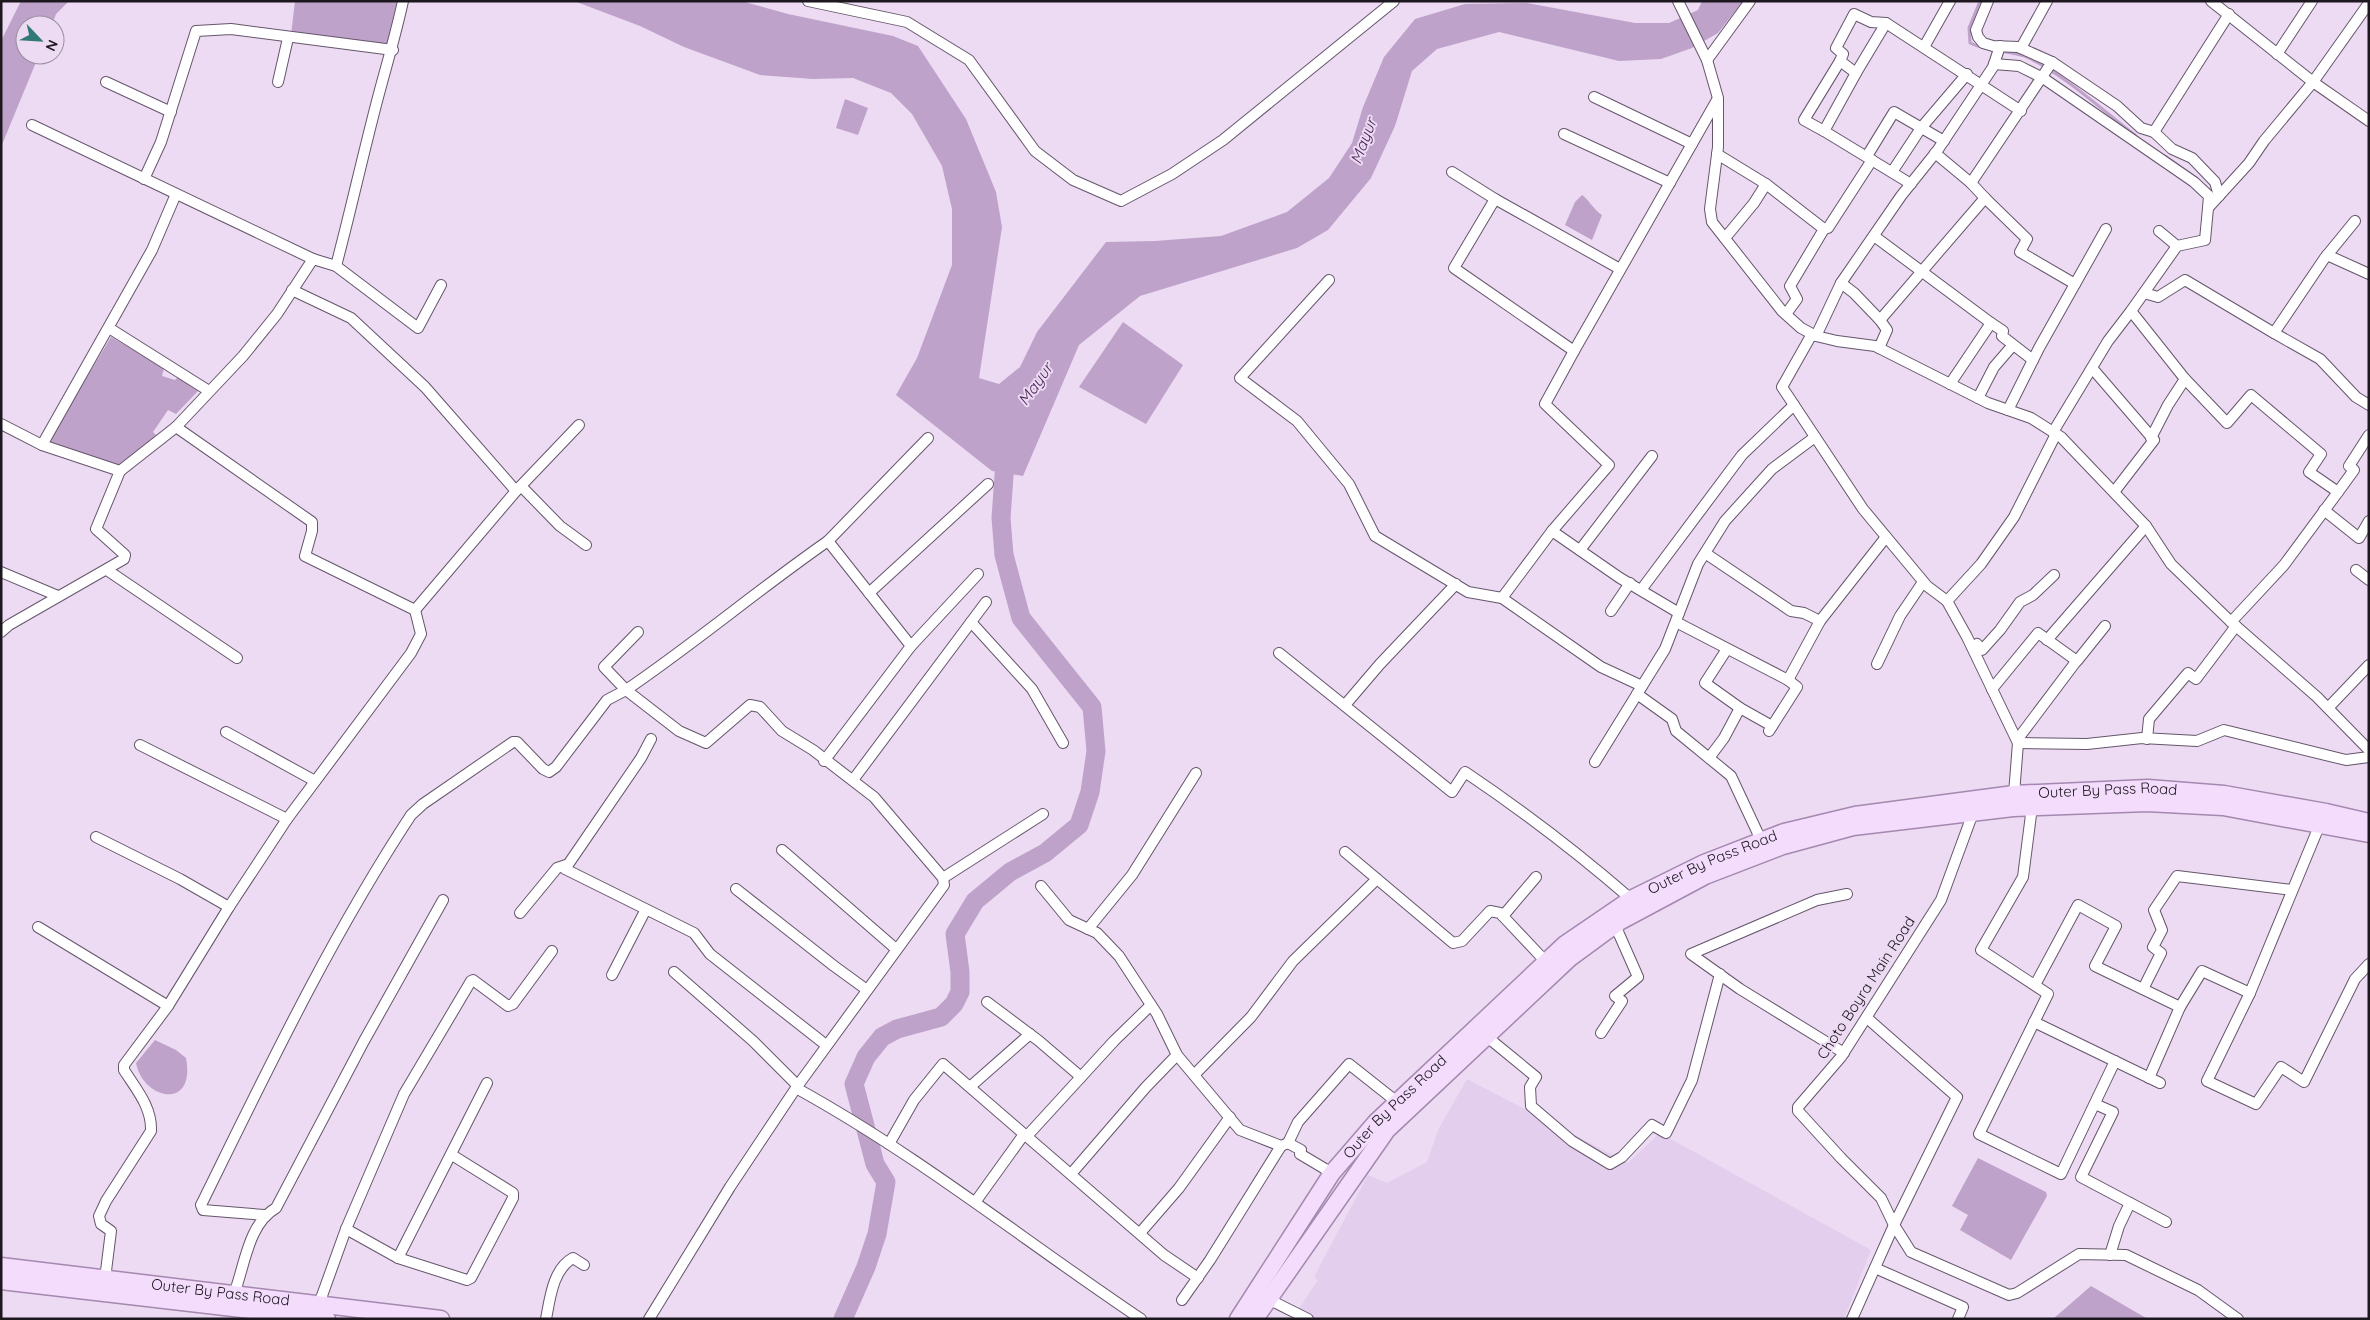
<svg xmlns="http://www.w3.org/2000/svg" width="2370" height="1320" viewBox="0 0 2370 1320" font-family="Quicksand,sans-serif">
	<style>
		.built { fill: #e4ceed }
		.water { fill: #bfa2ca }
		.lines { fill: none; stroke-linecap: round; stroke-linejoin: round }
		.stream { stroke: #bfa2ca; stroke-width: 3 }
		.river { stroke: #bfa2ca; stroke-width: 19 }
		.street-casing { stroke: #65566b; stroke-width: 12 }
		.primary-casing { stroke: #a488af; stroke-width: 19 }
		.street { stroke: #fff; stroke-width: 10 }
		.primary { stroke: #f4dcfd; stroke-width: 16 }
		.labels { text-anchor: middle; stroke-width: 4; stroke-linejoin: round; paint-order: stroke }
		.street-label { font-size: 15px; fill: #1d171f; stroke: #ecdbf3 }
		.water-label { font-size: 16px; font-style: italic; fill: #441f51; stroke: #ecdbf3 }
	</style>
	<rect width="100%" height="100%" fill="#ecdbf3"/>
	<polygon class="built" points="1467,1079 1628,1163 1660,1133 1871,1250 1844,1319 1292,1319 1318,1280 1314,1277 1368,1175 1387,1183 1427,1162 1439,1128"/>
	<g class="water">
		<polygon points="21,1 69,1 56,14 52,25 25,25 25,55 39,55 1,147 1,41"/>
		<polygon points="295,1 397,1 388,44 291,35"/>
		<polygon points="574,1 741,1 788,14 893,36 918,46 966,119 996,192 1002,227 979,378 999,384 1020,367 1037,332 1106,242 1155,241 1221,236 1287,212 1329,178 1352,143 1363,107 1384,57 1415,19 1465,4 1527,3 1635,23 1669,23 1698,10 1702,1 1743,1 1718,33 1692,48 1661,59 1619,61 1499,32 1437,49 1412,71 1395,126 1371,178 1328,230 1297,248 1140,296 1079,345 1023,476 992,471 896,395 917,358 952,265 952,209 942,166 912,114 891,93 853,78 813,79 760,75 684,47 640,26"/>
		<polygon points="845,99 868,108 858,135 836,128"/>
		<path d="M 1582,195 C 1590,201 1593,209 1602,215 L 1592,240 L 1565,225 L 1575,202 Z"/>
		<polygon points="1123,322 1183,365 1146,424 1079,387"/>
		<polygon points="111,337 164,368 162,376 175,380 178,377 198,391 176,414 168,410 153,432 157,436 117,466 48,442"/>
		<path d="M 155,1040 L 176,1050 L 186,1058 C 196,1111 143,1100 136,1063 Z"/>
		<polygon points="1978,1158 2046,1192 2047,1196 2011,1260 1960,1230 1968,1215 1952,1206"/>
		<polygon points="2091,1286 2146,1318 2145,1319 2053,1319"/>
	</g>
	<g class="lines">
		<g class="stream">
			<path d="M 1980,1 L 1969,28 L 1970,43 C 1990,53 2014,50 2029,58 C 2066,76 2102,110 2135,135"/>
			<polyline points="2165,156 2196,178"/>
		</g>
		<polyline class="river" points="843,1319 866,1267 877,1234 886,1182 875,1164 854,1084 866,1057 882,1037 897,1029 941,1017 954,1004 960,992 960,972 955,934 975,901 1010,872 1045,853 1079,825 1090,792 1096,751 1092,707 1021,618 1004,555 1001,518 1006,448"/>
		<g class="street-casing">
			<g id="street">
				<polyline points="808,1 907,22 969,60 1035,151 1073,180 1121,201 1172,174 1223,140 1394,1"/>
				<polyline points="1678,1 1707,60 1750,1"/>
				<polyline points="1988,1 1976,30 1978,37 1983,43 1993,46 2018,47 2052,62 2117,106 2141,128 2154,132 2229,14"/>
				<polyline points="2211,1 2313,82 2369,121"/>
				<polyline points="2369,3 2313,82 2264,141 2249,163 2208,208 2205,240 2177,246 2131,311 2185,379 2227,423 2251,395 2321,454 2309,472 2338,492 2354,470 2349,466 2369,435"/>
				<polyline points="1924,47 1950,1"/>
				<polyline points="2021,48 2047,1"/>
				<polyline points="2277,54 2312,1"/>
				<polyline points="1707,60 1718,98 1718,147 1710,209 1712,222 1782,311 1801,328 1816,336 1837,341 1875,346 1988,403 2031,418 2061,437 2146,526 2171,564 2229,620 2317,697 2369,750"/>
				<polyline points="1994,64 2019,66 2043,78 2194,182 2209,196 2208,208"/>
				<polyline points="1856,73 1886,23"/>
				<polyline points="106,82 171,112"/>
				<polyline points="278,82 288,38"/>
				<polyline points="1594,97 1692,144"/>
				<polyline points="32,125 313,259"/>
				<polyline points="1824,131 1804,120 1840,61"/>
				<polyline points="2154,132 2172,149 2192,158 2215,182 2219,196"/>
				<polyline points="1564,134 1670,183"/>
				<polyline points="1935,153 1971,183 2052,62"/>
				<polyline points="1717,154 1766,184 1754,203 1725,238"/>
				<polyline points="1867,156 1894,112 1944,141"/>
				<polyline points="1452,172 1495,199"/>
				<polyline points="1892,172 1921,128 1967,74"/>
				<polyline points="144,179 161,142 196,31 231,29 393,50"/>
				<polyline points="1766,184 1824,229 1790,286 1797,299 1786,314"/>
				<polyline points="1911,184 1824,131 1856,73 1840,61 1843,54 1836,48 1854,14 1871,22 1886,23 2021,111"/>
				<polyline points="1985,198 2027,239 2020,252 2075,284"/>
				<polyline points="1824,229 1828,228 1872,160"/>
				<polyline points="2159,231 2177,246"/>
				<polyline points="1874,236 1991,323 1950,384"/>
				<polyline points="2327,255 2369,274"/>
				<path d="M 336,266 C 350,213 362,159 376,105 C 385,70 395,38 403,1"/>
				<polyline points="1620,269 1495,199 1454,268 1574,351 1717,100"/>
				<polyline points="1329,280 1240,378 1297,421 1349,484 1375,536 1468,592 1502,598"/>
				<polyline points="1841,283 1854,293 1880,320"/>
				<polyline points="292,290 351,318 425,387 516,491"/>
				<polyline points="2144,293 2158,297 2185,280 2274,333 2324,259 2355,221"/>
				<polyline points="1991,323 2003,331 2002,336 2033,360"/>
				<polyline points="109,328 209,391"/>
				<polyline points="2274,333 2320,359 2356,397 2369,405"/>
				<polyline points="1812,334 1782,387 1863,509 1927,586 1947,601"/>
				<polyline points="1816,336 1841,283 1901,196 1937,151 1993,67 2000,46"/>
				<polyline points="1879,348 1887,330 1880,320 1985,198 1971,183"/>
				<polyline points="1574,351 1545,404 1609,465 1552,531 1502,598 1601,667 1642,686"/>
				<polyline points="2092,368 2154,440 2114,492"/>
				<polyline points="1978,398 1994,367 2013,345"/>
				<polyline points="2008,410 2039,348 2106,229"/>
				<path d="M 1,424 L 42,445 L 120,471 L 176,427 L 312,522 L 312,531 L 305,556 L 415,610 L 421,634 L 411,653 L 287,819 L 229,907 L 168,1006 L 124,1065 L 124,1070 C 136,1089 152,1107 151,1131 L 106,1201 L 99,1216 L 101,1224 L 111,1231 L 105,1279"/>
				<polyline points="176,427 243,356 277,314 313,259 336,266 418,328 441,285"/>
				<polyline points="2053,432 2108,341 2131,311"/>
				<polyline points="2151,438 2168,405 2185,379"/>
				<polyline points="42,445 152,250 176,194"/>
				<polyline points="521,486 560,526 586,545"/>
				<polyline points="2324,510 2359,538 2369,521"/>
				<polyline points="1552,531 1620,578 1679,613"/>
				<polyline points="1580,550 1652,456"/>
				<polyline points="1705,553 1791,611 1804,613 1820,621"/>
				<polyline points="107,570 237,658"/>
				<polyline points="2356,570 2369,580"/>
				<polyline points="1,572 58,596"/>
				<polyline points="1641,590 1742,455 1794,405"/>
				<polyline points="869,593 988,484"/>
				<polyline points="415,610 516,491 579,425"/>
				<polyline points="1611,611 1630,583"/>
				<polyline points="971,622 1032,689 1063,743"/>
				<polyline points="1676,622 1788,680 1820,621 1886,537"/>
				<polyline points="2231,622 2284,565 2338,492"/>
				<polyline points="1,632 9,625 124,559 125,555 96,529 120,471"/>
				<path d="M 638,632 L 604,667 L 626,690 C 695,643 759,589 828,541"/>
				<polyline points="2047,640 2146,526"/>
				<polyline points="911,646 978,574"/>
				<polyline points="1972,647 1977,644 1982,650 2000,630 2020,602 2033,595 2054,575"/>
				<polyline points="1727,649 1705,683 1740,708"/>
				<path d="M 1279,653 L 1452,792 L 1465,772 C 1523,811 1578,853 1631,899"/>
				<polyline points="1877,664 1900,616 1923,582"/>
				<polyline points="1992,689 2038,633 2077,661 2105,626"/>
				<polyline points="1637,694 1672,719 1676,731 1731,776 1761,840"/>
				<polyline points="1345,705 1380,664 1456,584"/>
				<polyline points="2328,708 2369,665"/>
				<polyline points="1769,731 1797,687 1788,680"/>
				<polyline points="226,732 315,781"/>
				<polyline points="651,739 641,758 565,869 694,933 710,954 826,1045"/>
				<polyline points="2147,739 2149,719 2188,673 2196,679 2236,626"/>
				<polyline points="2017,740 2078,659"/>
				<polyline points="2018,743 2087,744 2142,738 2197,741 2224,730 2346,760 2369,757"/>
				<polyline points="140,745 287,819"/>
				<polyline points="1709,758 1724,738 1740,708 1772,726"/>
				<polyline points="824,761 911,646 828,541 928,438"/>
				<polyline points="1595,762 1665,649 1698,564 1725,521 1772,469 1815,437"/>
				<polyline points="853,780 986,602"/>
				<polyline points="2014,794 2018,743 1967,637 1947,601 1981,564 2014,517 2056,434"/>
				<polyline points="2032,807 2023,877 1981,950 2048,994 1979,1134 2061,1174 2115,1061"/>
				<polyline points="1973,813 1941,900 1841,1057 1798,1107 1798,1111 1841,1158 1881,1198 1894,1225 1911,1252 2009,1295 2017,1293 2079,1254 2126,1255 2198,1290 2238,1319"/>
				<polyline points="2320,824 2250,993 2207,1081 2256,1104 2281,1067 2304,1082 2355,979 2369,964"/>
				<polyline points="96,837 180,879 229,907"/>
				<polyline points="782,850 896,949"/>
				<polyline points="1345,852 1453,943 1462,941 1490,911 1500,913 1546,962"/>
				<polyline points="943,878 1043,814"/>
				<polyline points="1041,886 1069,920 1097,933 1119,956 1157,1014 1177,1055 1240,1130 1281,1146 1288,1143 1301,1150 1300,1154 1332,1173"/>
				<polyline points="736,889 834,966 867,990"/>
				<polyline points="520,913 557,868 566,865"/>
				<polyline points="1503,916 1536,877"/>
				<polyline points="38,927 168,1006"/>
				<polyline points="1088,929 1132,875 1196,773"/>
				<polyline points="674,972 753,1041 797,1085"/>
				<polyline points="612,975 645,911"/>
				<polyline points="2035,985 2078,905 2116,926 2095,966 2180,1007 2202,971 2250,993"/>
				<polyline points="2143,989 2161,953 2153,947 2162,930 2154,910 2177,876 2292,890"/>
				<polyline points="987,1002 1039,1041 1081,1077"/>
				<polyline points="2034,1022 2160,1083"/>
				<polyline points="1601,1033 1622,1001 1615,996 1638,977 1615,925"/>
				<polyline points="1486,1036 1536,1077 1530,1087 1531,1106 1572,1141 1610,1164 1622,1157 1652,1125 1666,1133 1692,1080 1720,974"/>
				<polyline points="1844,1053 1740,989 1691,954 1817,900 1847,894"/>
				<polyline points="1194,1075 1251,1017 1293,961 1377,879"/>
				<polyline points="2149,1078 2180,1007"/>
				<polyline points="971,1086 1030,1034"/>
				<polyline points="2095,1104 2113,1112 2081,1177 2166,1222"/>
				<polyline points="1288,1143 1298,1122 1349,1064 1397,1102"/>
				<polyline points="889,1144 914,1100 943,1064 1164,1255 1198,1278"/>
				<polyline points="1071,1174 1146,1087 1177,1055"/>
				<polyline points="976,1201 1022,1137 1027,1136 1114,1041 1151,1005"/>
				<path d="M 264,1215 L 203,1210 L 201,1205 C 266,1073 330,938 411,815 L 423,804 L 513,742 L 517,742 L 543,769 L 549,772 L 556,767 L 607,700 L 626,690 L 679,731 L 706,743 L 750,705 L 760,707 L 782,731 L 813,750 L 874,797 L 943,878 L 944,885 L 796,1088"/>
				<polyline points="346,1229 398,1258 467,1280 471,1278 513,1198 513,1193 452,1155"/>
				<polyline points="1140,1233 1179,1188 1230,1117"/>
				<polyline points="2110,1255 2119,1226 2130,1203"/>
				<polyline points="398,1258 487,1083"/>
				<polyline points="1875,1268 1963,1307 1958,1319"/>
				<path d="M 234,1294 C 245,1265 248,1224 276,1208 L 364,1041 L 443,900"/>
				<polyline points="1268,1299 1308,1319"/>
				<polyline points="1182,1300 1210,1260 1281,1146"/>
				<polyline points="319,1304 346,1229 404,1094 471,981 473,980 508,1006 513,1004 552,951"/>
				<path d="M 546,1319 C 550,1298 553,1269 573,1258 L 584,1265"/>
				<path d="M 649,1319 L 730,1187 L 796,1088 C 918,1155 1026,1242 1141,1319"/>
				<polyline points="1852,1319 1894,1225 1957,1097 1867,1018"/>
			</g>
		</g>
		<g class="primary-casing">
			<g id="primary">
				<path id="s1" d="M 1,1266 L 441,1319"/>
				<polyline points="1,1281 327,1319"/>
				<path id="s2" d="M 1238,1319 L 1332,1173 L 1376,1122 L 1565,944 L 1631,899 L 1704,863 L 1784,832 L 1855,815 L 2014,794 L 2148,788 L 2224,794 L 2326,812 L 2369,822"/>
				<polyline points="1255,1319 1387,1130 1570,958 1619,922 1705,876 1783,846 1853,827 2013,808 2147,803 2223,807 2369,834"/>
			</g>
		</g>
		<use href="#street" class="street"/>
		<use href="#primary" class="primary"/>
	</g>
	<g class="labels">
		<g class="street-label">
			<text dy="5" stroke="none"><textPath href="#s2" startOffset="1075">Outer By Pass Road</textPath></text>
			<text dy="5" stroke="none"><textPath href="#s2" startOffset="670">Outer By Pass Road</textPath></text>
			<text transform="translate(1866 988) rotate(-57)" y="5">Choto Boyra Main Road</text>
			<text dy="5" stroke="none"><textPath href="#s2" startOffset="265">Outer By Pass Road</textPath></text>
			<text dy="5" stroke="none"><textPath href="#s1" startOffset="221">Outer By Pass Road</textPath></text>
		</g>
		<g class="water-label">
			<text transform="translate(1363 141) rotate(-69)" y="6">Mayur</text>
			<text transform="translate(1035 384) rotate(-55)" y="6">Mayur</text>
		</g>
	</g>
	<rect width="2370" height="1320" fill="none" stroke="#1d171f" stroke-width="5"/>
	<g transform="translate(40 40) rotate(115)"><circle r="24" fill="#ecdbf3" stroke="#998d9e"/>
	<path d="M0-4L9 19L0 12L-9 19Z" fill="#307976"/>
	<text y="-8" font-size="14" font-weight="bold" text-anchor="middle" fill="#1d171f">N</text>
	</g>
</svg>
